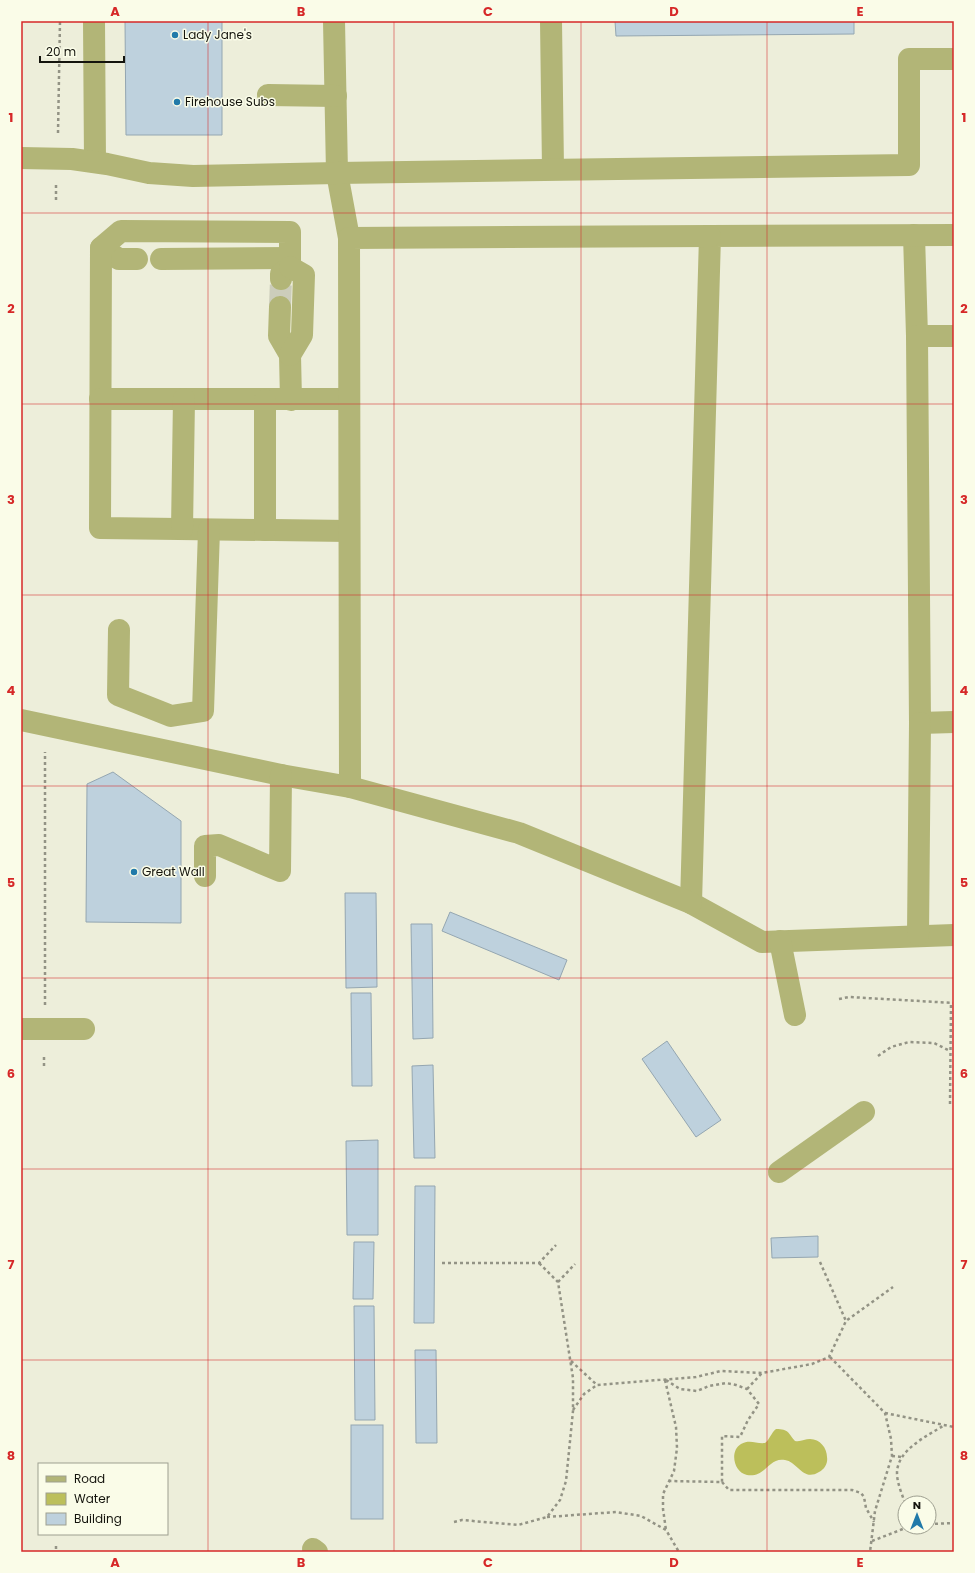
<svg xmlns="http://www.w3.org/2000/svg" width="975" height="1573" viewBox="0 0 975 1573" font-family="Poppins,sans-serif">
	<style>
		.water { fill: #bcbf5b }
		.building { fill: #bed1dd; stroke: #94a6b1 }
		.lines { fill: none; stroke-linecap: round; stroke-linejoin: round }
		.minor-tunnel { stroke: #cccdbb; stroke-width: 22; stroke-dasharray: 22 11; stroke-linecap: butt }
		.path { stroke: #939385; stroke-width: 2.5; stroke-dasharray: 3 3; stroke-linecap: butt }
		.minor { stroke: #b2b577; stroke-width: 22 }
		.grid { fill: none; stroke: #d62828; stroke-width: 1; stroke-opacity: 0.55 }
		.poi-dot { fill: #217aa9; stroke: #fafce8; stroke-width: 1.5 }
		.labels { text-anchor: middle; stroke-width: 3; stroke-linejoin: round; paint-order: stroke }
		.poi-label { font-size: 12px; fill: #14140d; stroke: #fafce8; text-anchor: start }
		.neatline { fill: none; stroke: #d62828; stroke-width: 1.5 }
		.grid-label { font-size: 13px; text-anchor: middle; font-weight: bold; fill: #d62828 }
	</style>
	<rect width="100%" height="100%" fill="#edeeda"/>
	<path class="water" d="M 776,1429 C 789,1429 788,1433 795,1441 C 801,1442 805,1439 810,1439 C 820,1439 827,1448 827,1457 C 828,1463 825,1469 819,1472 C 803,1482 798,1462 785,1460 C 768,1457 766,1478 747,1475 C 734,1473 729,1451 741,1444 C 750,1439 756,1444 765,1443 C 770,1439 771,1433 776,1429 Z"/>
	<g class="building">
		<polygon points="125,21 222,21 222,135 126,135"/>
		<polygon points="615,21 854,21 854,34 616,36"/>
		<polygon points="113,772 181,821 181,923 86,922 87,784"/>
		<polygon points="345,893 376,893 377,987 346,988"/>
		<polygon points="450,912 567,960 559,980 442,931"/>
		<polygon points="411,924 432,924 433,1038 413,1039"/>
		<polygon points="351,993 371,993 372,1086 352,1086"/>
		<polygon points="667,1041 721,1120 696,1137 642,1059"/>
		<polygon points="433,1065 435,1158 414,1158 412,1066"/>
		<polygon points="378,1140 378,1235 347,1235 346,1141"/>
		<polygon points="415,1186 435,1186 434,1323 414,1323"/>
		<polygon points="818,1236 818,1257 772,1258 771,1238"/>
		<polygon points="354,1242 374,1242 373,1299 353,1299"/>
		<polygon points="354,1306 374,1306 375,1420 355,1420"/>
		<polygon points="415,1350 436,1350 437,1443 416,1443"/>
		<rect x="351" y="1425" width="32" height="94"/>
	</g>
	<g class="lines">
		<polyline class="minor-tunnel" points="280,307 281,279"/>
		<g class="path">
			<polyline points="58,133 60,21"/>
			<polyline points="56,200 56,184"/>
			<polyline points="839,999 849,997 954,1003"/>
			<polyline points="45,1005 45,752"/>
			<polyline points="878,1056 891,1047 909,1042 934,1043 950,1051"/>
			<polyline points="44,1066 44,1055"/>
			<polyline points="950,1104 951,1003"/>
			<polyline points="820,1262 846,1321"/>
			<polyline points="442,1263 539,1263 556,1245"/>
			<polyline points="558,1282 575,1264"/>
			<polyline points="830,1357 885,1413 891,1439 892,1456 875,1511 870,1552"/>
			<polyline points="571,1361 597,1385 696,1377 721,1371 762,1373 812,1364 829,1357 846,1321 893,1287"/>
			<polyline points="665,1380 676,1427 677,1448 674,1471 663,1494 663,1509 666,1530"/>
			<polyline points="666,1380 680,1389 697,1391 709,1386 726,1383 736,1385 747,1389 759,1404 748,1420 740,1437 722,1436 722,1482 669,1481"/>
			<polyline points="747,1389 762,1373"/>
			<polyline points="573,1410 584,1394 597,1385"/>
			<polyline points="885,1413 954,1427"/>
			<polyline points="892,1456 902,1457"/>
			<polyline points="722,1482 729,1490 852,1490 861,1493 864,1497 866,1508 874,1522"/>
			<path d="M 905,1503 C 902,1494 897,1483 897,1473 C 897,1450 927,1436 943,1426"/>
			<polyline points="547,1517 616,1512 641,1516 666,1530 679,1552"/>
			<polyline points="454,1522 462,1520 518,1525 547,1517 560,1500 566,1481 573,1411 573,1378 558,1282 539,1263"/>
			<polyline points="929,1524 954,1523"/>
			<polyline points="872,1541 908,1527"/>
			<polyline points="56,1546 56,1552"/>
		</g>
		<g class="minor">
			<polyline points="94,21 95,162"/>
			<polyline points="334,21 337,173 349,238"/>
			<polyline points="551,21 553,169"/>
			<polyline points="268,95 336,96"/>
			<polyline points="21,158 72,159 107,164 149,173 193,176 337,173 909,165 909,59 954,59"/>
			<polyline points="914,235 917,336"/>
			<polyline points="954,235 710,236 691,903 762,942 954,935"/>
			<polyline points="101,248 119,259 137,259"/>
			<polyline points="161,259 290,258"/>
			<polyline points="281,279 281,274 290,267 290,232 121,231 101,248 100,528 349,531"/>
			<polyline points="280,307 279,336 290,355 291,400"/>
			<polyline points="954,336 917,336 920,723 954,722"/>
			<polyline points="290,355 302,335 304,275 290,267"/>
			<polyline points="100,399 349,399"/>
			<polyline points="265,400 265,530"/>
			<polyline points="182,529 184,399"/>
			<polyline points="119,630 118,695 171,716 203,711 209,530"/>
			<polyline points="21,720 281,775 350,787"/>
			<polyline points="205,876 205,846 219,845 280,871 281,775"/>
			<polyline points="691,903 519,833 350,787 349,238 710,236"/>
			<polyline points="918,935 920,723"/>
			<polyline points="780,941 795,1015"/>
			<polyline points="21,1029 84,1029"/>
			<polyline points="779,1172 864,1112"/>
			<polyline points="313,1549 317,1552"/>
		</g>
	</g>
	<path class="grid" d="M 208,21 L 208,1552M 394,21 L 394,1552M 581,21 L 581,1552M 767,21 L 767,1552M 21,213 L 954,213M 21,404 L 954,404M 21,595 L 954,595M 21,786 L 954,786M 21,978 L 954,978M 21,1169 L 954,1169M 21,1360 L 954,1360"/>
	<g class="poi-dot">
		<circle cx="175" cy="35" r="4"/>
		<circle cx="177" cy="102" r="4"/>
		<circle cx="134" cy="872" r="4"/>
	</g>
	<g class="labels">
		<g class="poi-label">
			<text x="183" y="39">Lady Jane's</text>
			<text x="185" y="106">Firehouse Subs</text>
			<text x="142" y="876">Great Wall</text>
		</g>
	</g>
	<rect width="975" height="1573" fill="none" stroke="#fafce8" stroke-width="44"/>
	<rect x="38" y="1463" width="130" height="72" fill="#fafce8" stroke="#9e9f90"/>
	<rect x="46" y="1476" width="20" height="6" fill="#b2b577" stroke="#9e9f90"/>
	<text x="74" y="1483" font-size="12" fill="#14140d">Road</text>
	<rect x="46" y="1493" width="20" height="12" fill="#bcbf5b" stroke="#9e9f90"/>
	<text x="74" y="1503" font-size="12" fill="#14140d">Water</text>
	<rect x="46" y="1513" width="20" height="12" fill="#bed1dd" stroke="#9e9f90"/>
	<text x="74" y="1523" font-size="12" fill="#14140d">Building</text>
	<g transform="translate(917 1515)"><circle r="19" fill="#fafce8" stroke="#9e9f90"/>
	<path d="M0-3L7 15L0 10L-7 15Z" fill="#217aa9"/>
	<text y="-6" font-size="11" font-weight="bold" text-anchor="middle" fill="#14140d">N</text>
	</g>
	<path d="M40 56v6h84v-6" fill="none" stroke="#14140d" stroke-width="2"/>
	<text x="46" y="56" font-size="12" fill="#14140d" stroke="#fafce8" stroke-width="3" paint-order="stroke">20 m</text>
	<rect x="22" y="22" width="931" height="1529" class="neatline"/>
	<g class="grid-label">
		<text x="115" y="16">A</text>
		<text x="301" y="16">B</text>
		<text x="488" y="16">C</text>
		<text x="674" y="16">D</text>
		<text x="860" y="16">E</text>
		<text x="11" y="122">1</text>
		<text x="964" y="122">1</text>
		<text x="11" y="313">2</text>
		<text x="964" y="313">2</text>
		<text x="11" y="504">3</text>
		<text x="964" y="504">3</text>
		<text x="11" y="695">4</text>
		<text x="964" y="695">4</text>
		<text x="11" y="887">5</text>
		<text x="964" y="887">5</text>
		<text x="11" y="1078">6</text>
		<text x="964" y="1078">6</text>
		<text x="11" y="1269">7</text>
		<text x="964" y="1269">7</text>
		<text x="11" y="1460">8</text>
		<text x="964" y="1460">8</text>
		<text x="115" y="1567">A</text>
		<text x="301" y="1567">B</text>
		<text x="488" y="1567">C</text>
		<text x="674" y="1567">D</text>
		<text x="860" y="1567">E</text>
	</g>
</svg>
